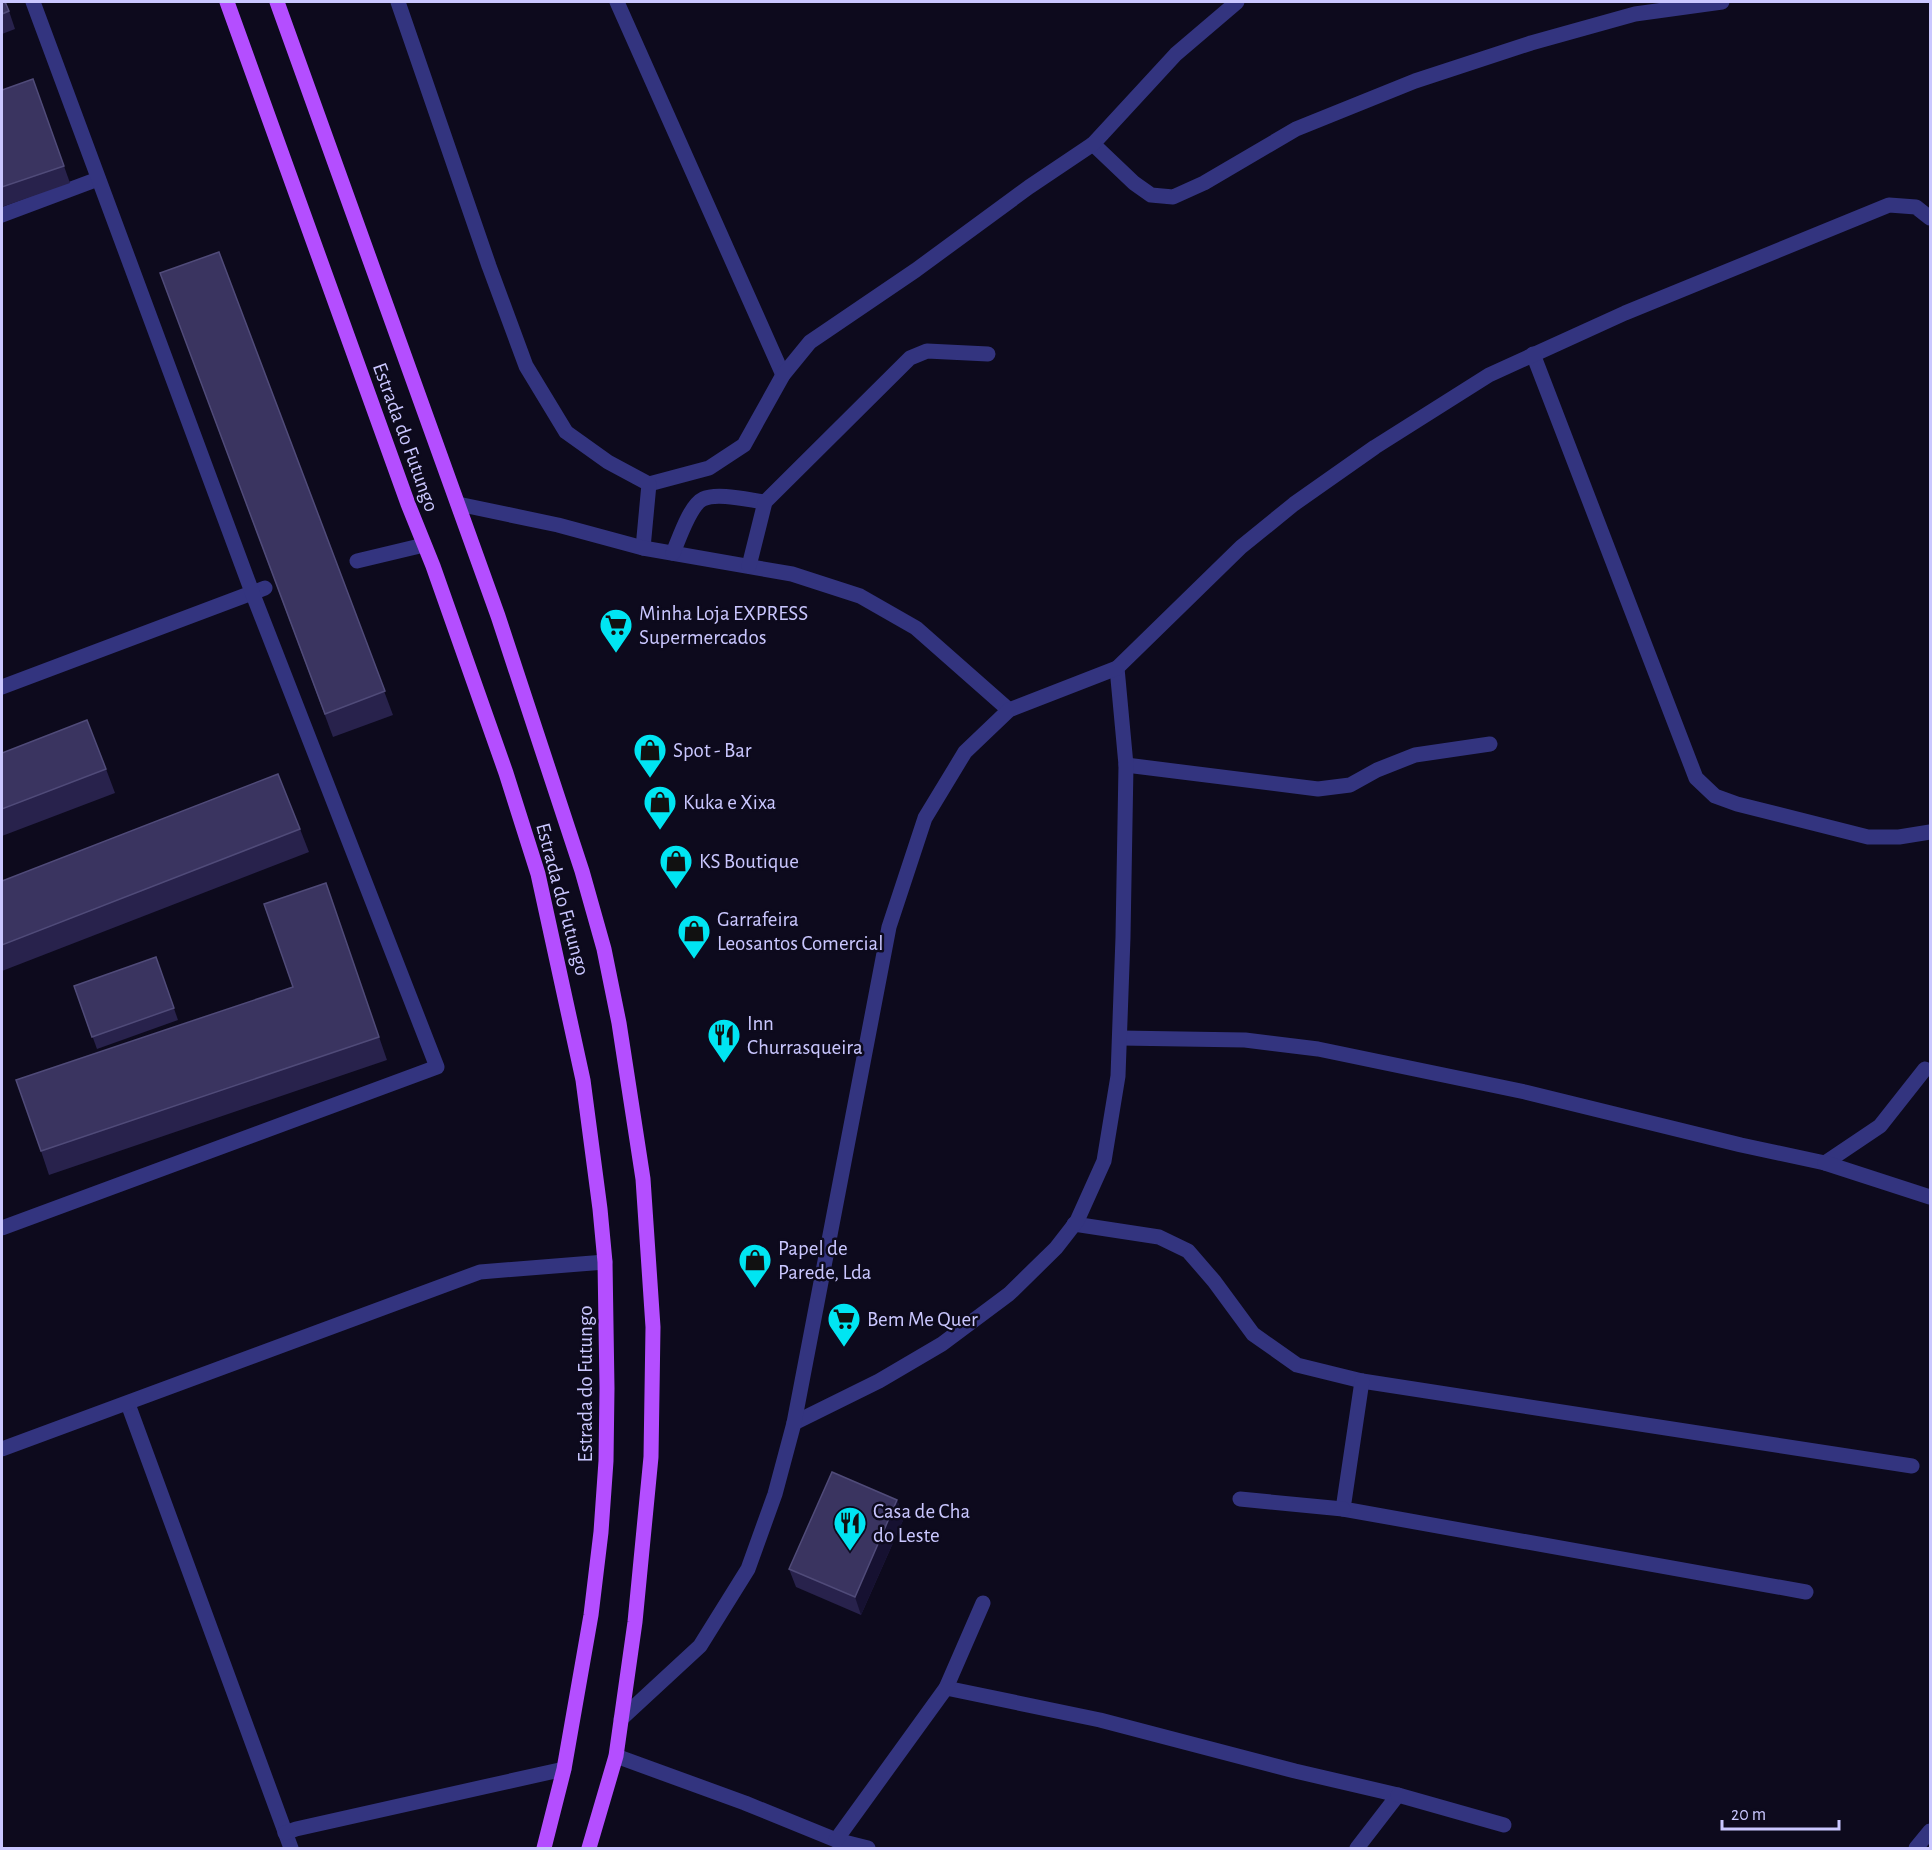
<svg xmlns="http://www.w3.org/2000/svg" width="1932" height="1850" viewBox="0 0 1932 1850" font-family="'Alegreya Sans',sans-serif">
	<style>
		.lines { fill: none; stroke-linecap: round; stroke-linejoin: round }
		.lane { stroke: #33347f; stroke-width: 15 }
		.street { stroke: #33347f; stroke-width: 15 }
		.primary { stroke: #b44eff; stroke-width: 15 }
		.wall { fill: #28224c }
		.shaded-wall { fill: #161131 }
		.building { fill: #3a3460; stroke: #504b79; stroke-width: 1.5 }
		.labels { text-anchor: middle; stroke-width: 5; stroke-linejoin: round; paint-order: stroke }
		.street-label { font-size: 21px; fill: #cac7ff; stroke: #0d0a1d }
		.poi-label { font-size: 21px; fill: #cac7ff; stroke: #0d0a1d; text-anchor: start }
	</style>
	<rect width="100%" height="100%" fill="#0d0a1d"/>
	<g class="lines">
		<g class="lane">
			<polyline points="617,2 783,375"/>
			<polyline points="1093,144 1134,183 1151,195 1173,197 1204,183 1296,129 1415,81 1531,43 1635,14 1722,2"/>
			<polyline points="2,215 98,179"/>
			<polyline points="649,484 709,468 744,445 783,375 810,342 916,270 1029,187 1093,144 1176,54 1237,2"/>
			<polyline points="357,561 424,545"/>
			<polyline points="2,687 265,588"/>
			<polyline points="2,1228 437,1067 252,592 33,2"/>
			<polyline points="128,1404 291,1848"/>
			<polyline points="2,1449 480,1272 605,1262"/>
			<polyline points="285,1833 296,1829 564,1769"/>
			<polyline points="1916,1848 1930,1831"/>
		</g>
		<g class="street">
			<polyline points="398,2 489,266 526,366 566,432 608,462 649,484 643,548"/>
			<polyline points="1533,354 1696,778 1715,796 1737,804 1868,837 1899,837 1930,832"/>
			<polyline points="458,504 558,525 643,548 792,574 860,596 916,628 1009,710"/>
			<path d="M 673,553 C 679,539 690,505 703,499 C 717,492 749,500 765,502"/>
			<polyline points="749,566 765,502 910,358 927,351 988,354"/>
			<polyline points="1126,765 1318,789 1350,785 1377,770 1415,755 1490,744"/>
			<polyline points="1120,1038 1245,1040 1318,1049 1525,1092 1741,1145 1825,1163 1880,1126 1925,1069"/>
			<polyline points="1825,1163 1930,1197"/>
			<polyline points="1074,1224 1159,1237 1188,1251 1214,1281 1253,1334 1297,1365 1362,1381 1912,1466"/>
			<polyline points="1362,1381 1343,1509 1806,1592"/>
			<polyline points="794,1423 879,1381 942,1344 1009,1294 1056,1248 1077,1221 1104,1161 1118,1076 1123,937 1126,765 1117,668"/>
			<polyline points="1240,1499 1343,1509"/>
			<polyline points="946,1688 1100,1720 1295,1771 1398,1795 1357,1848"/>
			<polyline points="621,1719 700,1646 748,1569 775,1494 794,1423 889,927 925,818 965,752 1009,710 1117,668 1241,547 1294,504 1375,447 1489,375 1625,313 1889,205 1916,207 1930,218"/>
			<polyline points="616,1756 745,1803 836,1840 868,1848"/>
			<polyline points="1398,1795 1504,1825"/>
			<polyline points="836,1840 946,1688 983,1603"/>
		</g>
		<g class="primary">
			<polyline points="227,2 408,504 433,566 506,773 538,874 583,1080 600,1209 605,1262 607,1388 606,1461 601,1532 591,1615 564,1769 544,1848"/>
			<polyline points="277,2 498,616 582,871 604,949 619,1023 643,1179 653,1327 651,1457 635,1622 616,1756 589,1848"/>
		</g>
	</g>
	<g class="wall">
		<polygon points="2,2 6,2 15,29 2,34"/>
		<polygon points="33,79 70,183 2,207 2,90"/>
		<polygon points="219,252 393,715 333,737 160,273"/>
		<polygon points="2,753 106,769 115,793 2,836"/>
		<polygon points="300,829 309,852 2,971 2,881"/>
		<polygon points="326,883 387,1060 49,1175 41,1151 293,987"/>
		<polygon points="156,957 178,1020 97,1049 74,986"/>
		<polygon points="897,1500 904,1518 861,1615 796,1587 789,1569"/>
	</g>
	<polygon class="shaded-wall" points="897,1500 904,1518 861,1615 855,1597"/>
	<g class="building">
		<polygon points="2,2 5,2 9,11 2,14"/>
		<polygon points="33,79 64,166 2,187 2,90"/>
		<polygon points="219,252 385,691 325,714 160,273"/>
		<polygon points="87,720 106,769 2,809 2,753"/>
		<polygon points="278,774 300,829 2,945 2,881"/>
		<polygon points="326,883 379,1037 41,1151 16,1080 293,987 264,904"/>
		<polygon points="156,957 174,1008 92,1037 74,986"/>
		<polygon points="832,1472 897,1500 855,1597 789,1569"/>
	</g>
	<defs>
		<g id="supermarket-pin" transform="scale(1.725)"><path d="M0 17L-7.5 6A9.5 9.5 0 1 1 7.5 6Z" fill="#00e5f2" stroke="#0d0a1d"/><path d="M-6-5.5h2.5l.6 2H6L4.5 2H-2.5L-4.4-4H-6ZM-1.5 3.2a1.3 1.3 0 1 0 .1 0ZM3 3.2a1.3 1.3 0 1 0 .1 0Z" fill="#111"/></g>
		<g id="shop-pin" transform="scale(1.725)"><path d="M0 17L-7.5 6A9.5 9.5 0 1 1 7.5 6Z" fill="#00e5f2" stroke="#0d0a1d"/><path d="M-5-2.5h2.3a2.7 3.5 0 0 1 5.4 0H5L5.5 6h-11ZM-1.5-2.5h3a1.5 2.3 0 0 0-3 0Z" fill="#111"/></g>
		<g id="restaurant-pin" transform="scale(1.725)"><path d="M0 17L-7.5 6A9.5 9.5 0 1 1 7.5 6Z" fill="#00e5f2" stroke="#0d0a1d"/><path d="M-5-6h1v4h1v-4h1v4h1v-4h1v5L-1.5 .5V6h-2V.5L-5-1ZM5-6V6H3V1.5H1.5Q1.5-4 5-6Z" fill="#111"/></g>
	</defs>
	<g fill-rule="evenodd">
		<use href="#supermarket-pin" x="616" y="625"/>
		<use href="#shop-pin" x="650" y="750"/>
		<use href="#shop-pin" x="660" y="802"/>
		<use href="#shop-pin" x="676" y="861"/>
		<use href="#shop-pin" x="694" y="931"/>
		<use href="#restaurant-pin" x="724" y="1035"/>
		<use href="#shop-pin" x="755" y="1260"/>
		<use href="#supermarket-pin" x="844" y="1319"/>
		<use href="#restaurant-pin" x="850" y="1523"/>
	</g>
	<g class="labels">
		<g class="street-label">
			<text transform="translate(406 437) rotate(70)" y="7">Estrada do Futungo</text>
			<text transform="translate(563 899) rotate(75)" y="7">Estrada do Futungo</text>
			<text transform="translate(585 1384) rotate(-90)" y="7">Estrada do Futungo</text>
		</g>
		<g class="poi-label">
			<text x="639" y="620">Minha Loja EXPRESS<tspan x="639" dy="24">Supermercados</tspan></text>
			<text x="673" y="757">Spot - Bar</text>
			<text x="683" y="809">Kuka e Xixa</text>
			<text x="699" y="868">KS Boutique</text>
			<text x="717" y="926">Garrafeira<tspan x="717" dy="24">Leosantos Comercial</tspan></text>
			<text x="747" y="1030">Inn<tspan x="747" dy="24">Churrasqueira</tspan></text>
			<text x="778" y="1255">Papel de<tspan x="778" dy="24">Parede, Lda</tspan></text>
			<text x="867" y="1326">Bem Me Quer</text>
			<text x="873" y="1518">Casa de Cha<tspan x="873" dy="24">do Leste</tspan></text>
		</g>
	</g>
	<rect width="1932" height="1850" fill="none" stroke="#cac7ff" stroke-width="6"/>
	<path d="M1722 1820v9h117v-9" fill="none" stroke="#cac7ff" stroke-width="3"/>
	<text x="1731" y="1820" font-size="18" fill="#cac7ff" stroke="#0d0a1d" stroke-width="4.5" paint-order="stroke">20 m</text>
</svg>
